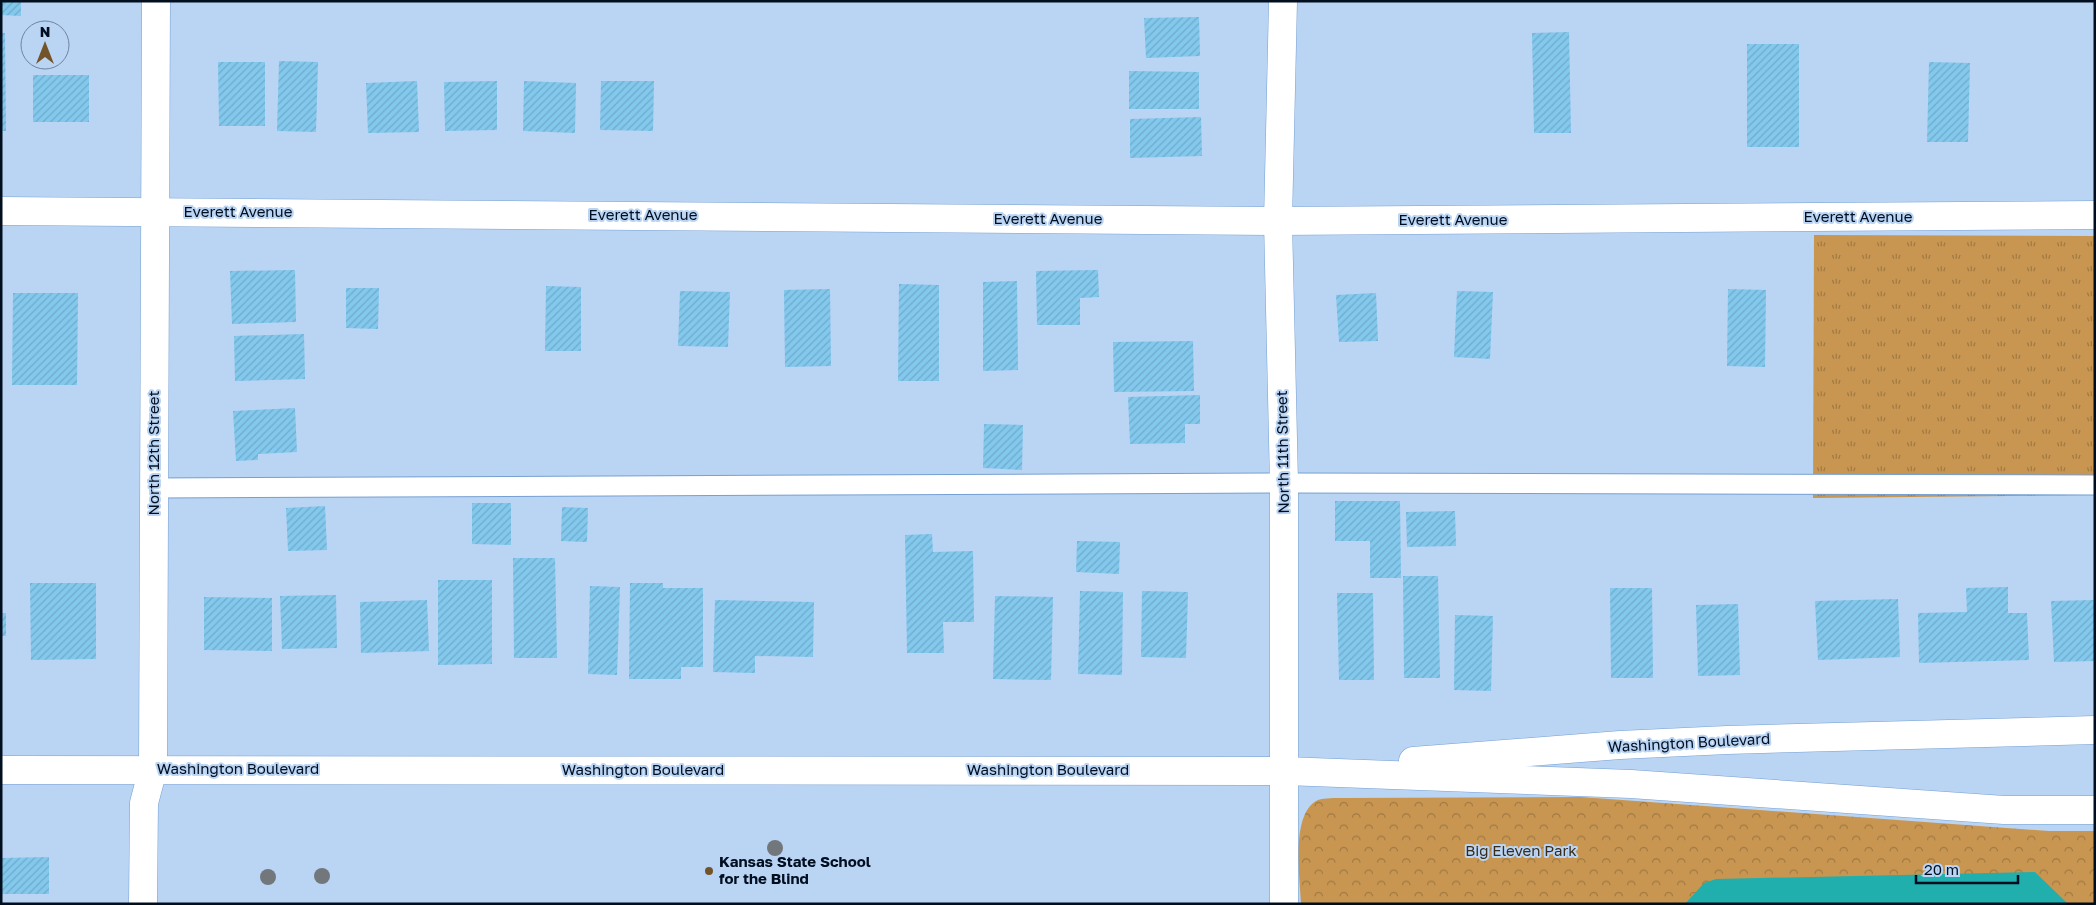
<svg xmlns="http://www.w3.org/2000/svg" width="2096" height="905" viewBox="0 0 2096 905" font-family="'Golos Text',sans-serif">
	<style>
		.grass { fill: url(#grass-tufts) }
		.park { fill: url(#park-crowns) }
		.water { fill: #20afad }
		.building { fill: url(#building-hatch) }
		.lines { fill: none; stroke-linecap: round; stroke-linejoin: round }
		.lane-casing { stroke: #75a0d2; stroke-width: 21 }
		.street-casing { stroke: #75a0d2; stroke-width: 29 }
		.secondary-casing { stroke: #75a0d2; stroke-width: 29 }
		.lane { stroke: #fff; stroke-width: 19 }
		.street { stroke: #fff; stroke-width: 28 }
		.secondary { stroke: #fff; stroke-width: 28 }
		.tree { fill: #72777c }
		.poi-dot { fill: #735429; stroke: #bad4f4; stroke-width: 2 }
		.labels { text-anchor: middle; stroke-width: 4; stroke-linejoin: round; paint-order: stroke }
		.street-label { font-size: 15px; fill: #010e1f; stroke: #bad4f4 }
		.park-label { font-size: 15px; fill: #382b1a; stroke: #bad4f4 }
		.poi-label { font-size: 15px; font-weight: bold; fill: #010e1f; stroke: #bad4f4; text-anchor: start }
	</style>
	<defs>
		<pattern id="grass-tufts" width="24" height="20" patternUnits="userSpaceOnUse" patternTransform="scale(1.25)"><rect width="24" height="20" fill="#c89651"/><path d="M3 7l-1-3M5 7V3M7 7l1-3M15 17l-1-3M17 17v-4M19 17l1-3" fill="none" stroke="#a07943"/></pattern>
		<pattern id="park-crowns" width="20" height="18" patternUnits="userSpaceOnUse" patternTransform="scale(1.25)"><rect width="20" height="18" fill="#c89651"/><path d="M2 6a3 3 0 1 1 6 0M12 15a3 3 0 1 1 6 0" fill="none" stroke="#a07943"/></pattern>
		<pattern id="building-hatch" width="6" height="6" patternUnits="userSpaceOnUse" patternTransform="scale(1.25)"><rect width="6" height="6" fill="#83c8ed"/><path d="M-1 1l2-2M0 6l6-6M5 7l2-2" fill="none" stroke="#6fabcb"/></pattern>
	</defs>
	<rect width="100%" height="100%" fill="#bad4f4"/>
	<polygon class="grass" points="1814,235 2095,236 2095,495 1813,498"/>
	<path class="park" d="M 1581,797 L 2049,831 L 2095,831 L 2095,904 L 1301,904 C 1300,878 1290,813 1318,800 C 1325,798 1335,798 1342,798 Z"/>
	<polygon class="water" points="2035,872 2068,904 1685,904 1704,883 1716,879"/>
	<g class="building">
		<polygon points="1,1 21,1 21,16 1,15"/>
		<polygon points="1199,17 1200,56 1146,58 1144,18"/>
		<polygon points="1569,32 1571,133 1534,133 1532,33"/>
		<polygon points="1,33 5,33 6,131 1,131"/>
		<rect x="1747" y="44" width="52" height="103"/>
		<polygon points="279,61 318,62 316,132 277,131"/>
		<polygon points="218,62 265,62 265,126 219,126"/>
		<polygon points="1929,62 1970,63 1968,142 1927,142"/>
		<polygon points="1129,71 1199,72 1199,109 1129,109"/>
		<rect x="33" y="75" width="56" height="47"/>
		<polygon points="417,81 419,132 368,133 366,83"/>
		<polygon points="497,81 497,130 445,131 444,82"/>
		<polygon points="524,81 576,83 575,133 523,131"/>
		<polygon points="601,81 654,81 653,131 600,130"/>
		<polygon points="1201,117 1202,156 1130,158 1130,119"/>
		<polygon points="295,270 296,322 232,324 230,271"/>
		<polygon points="1098,270 1099,297 1080,298 1080,325 1037,325 1036,271"/>
		<polygon points="1017,281 1018,370 983,371 983,282"/>
		<polygon points="899,284 939,285 939,381 898,381"/>
		<polygon points="546,286 581,287 581,351 545,351"/>
		<polygon points="346,288 379,288 378,329 346,328"/>
		<polygon points="830,289 831,366 785,367 784,290"/>
		<polygon points="1728,289 1766,290 1765,367 1727,366"/>
		<polygon points="680,291 730,292 728,347 678,346"/>
		<polygon points="1457,291 1493,292 1490,359 1454,357"/>
		<polygon points="13,293 78,293 77,385 12,385"/>
		<polygon points="1376,293 1378,341 1339,342 1336,295"/>
		<polygon points="304,334 305,379 235,381 234,336"/>
		<polygon points="1193,341 1194,391 1114,392 1113,342"/>
		<polygon points="1200,395 1200,424 1185,424 1185,443 1130,444 1128,397"/>
		<polygon points="295,408 297,452 258,454 258,460 236,461 233,411"/>
		<polygon points="984,424 1023,425 1022,470 983,468"/>
		<polygon points="1335,501 1400,501 1401,578 1370,578 1370,541 1335,541"/>
		<polygon points="472,503 511,503 511,545 472,544"/>
		<polygon points="325,506 327,550 288,551 286,508"/>
		<polygon points="562,507 588,508 587,542 561,541"/>
		<polygon points="1455,511 1456,546 1407,547 1406,512"/>
		<polygon points="932,534 933,552 973,551 974,622 943,622 944,653 907,653 905,535"/>
		<polygon points="1077,541 1120,542 1119,574 1076,572"/>
		<polygon points="513,558 555,558 557,658 514,658"/>
		<polygon points="1403,576 1438,576 1440,678 1404,678"/>
		<polygon points="438,580 492,580 492,664 438,665"/>
		<polygon points="30,583 96,583 96,659 31,660"/>
		<polygon points="630,583 663,583 663,588 703,588 703,667 681,667 681,679 629,679"/>
		<polygon points="590,586 620,587 617,675 588,674"/>
		<polygon points="2008,587 2008,613 2027,613 2029,660 1919,663 1918,613 1967,612 1966,588"/>
		<polygon points="1610,588 1652,588 1653,678 1611,678"/>
		<polygon points="1080,591 1123,592 1122,675 1078,674"/>
		<polygon points="1142,591 1188,592 1186,658 1141,657"/>
		<polygon points="1337,593 1373,593 1374,680 1339,680"/>
		<polygon points="336,595 337,648 282,649 280,596"/>
		<polygon points="995,596 1053,597 1051,680 993,679"/>
		<polygon points="204,597 272,598 272,651 204,650"/>
		<polygon points="1898,599 1900,657 1818,660 1815,601"/>
		<polygon points="427,600 429,651 361,653 360,602"/>
		<polygon points="715,600 814,602 813,657 755,656 755,673 713,672"/>
		<polygon points="2095,600 2095,661 2054,662 2051,601"/>
		<polygon points="1738,604 1740,675 1698,676 1696,605"/>
		<rect x="1" y="613" width="5" height="23"/>
		<polygon points="1455,615 1493,616 1491,691 1454,690"/>
		<polygon points="49,857 49,894 1,894 1,858"/>
	</g>
	<g class="lines">
		<g class="lane-casing">
			<polyline id="lane" points="154,488 1284,483 2095,485"/>
		</g>
		<g class="street-casing">
			<g id="street">
				<polyline points="1283,1 1278,221 1284,483 1284,904"/>
				<polyline points="1,211 1278,221 2095,215"/>
				<polyline points="143,904 144,803 153,769 156,1"/>
			</g>
		</g>
		<g class="secondary-casing">
			<g id="secondary">
				<polyline points="1413,761 1620,745 1727,740 2095,730"/>
				<polyline points="1,770 1285,771 1631,784 2004,810 2095,810"/>
			</g>
		</g>
		<use href="#lane" class="lane"/>
		<use href="#street" class="street"/>
		<use href="#secondary" class="secondary"/>
	</g>
	<g class="tree">
		<circle cx="775" cy="848" r="8"/>
		<circle cx="322" cy="876" r="8"/>
		<circle cx="268" cy="877" r="8"/>
	</g>
	<circle class="poi-dot" cx="709" cy="871" r="5"/>
	<g class="labels">
		<g class="street-label">
			<text x="238" y="217">Everett Avenue</text>
			<text x="643" y="220">Everett Avenue</text>
			<text x="1858" y="222">Everett Avenue</text>
			<text x="1048" y="224">Everett Avenue</text>
			<text x="1453" y="225">Everett Avenue</text>
			<text transform="translate(1283 452) rotate(-91)" y="5">North 11th Street</text>
			<text transform="translate(154 453) rotate(-90)" y="5">North 12th Street</text>
			<text transform="translate(1689 743) rotate(-3)" y="5">Washington Boulevard</text>
			<text x="238" y="774">Washington Boulevard</text>
			<text x="643" y="775">Washington Boulevard</text>
			<text x="1048" y="775">Washington Boulevard</text>
		</g>
		<g class="park-label">
			<text x="1521" y="856">Big Eleven Park</text>
		</g>
		<g class="poi-label">
			<text x="719" y="867">Kansas State School<tspan x="719" dy="17">for the Blind</tspan></text>
		</g>
	</g>
	<rect width="2096" height="905" fill="none" stroke="#010e1f" stroke-width="5"/>
	<g transform="translate(45 45)"><circle r="24" fill="#bad4f4" stroke="#70859f"/>
	<path d="M0-4L9 19L0 12L-9 19Z" fill="#735429"/>
	<text y="-8" font-size="14" font-weight="bold" text-anchor="middle" fill="#010e1f">N</text>
	</g>
	<path d="M1916 875v8h102v-8" fill="none" stroke="#010e1f" stroke-width="2.5"/>
	<text x="1924" y="875" font-size="15" fill="#010e1f" stroke="#bad4f4" stroke-width="4" paint-order="stroke">20 m</text>
</svg>
